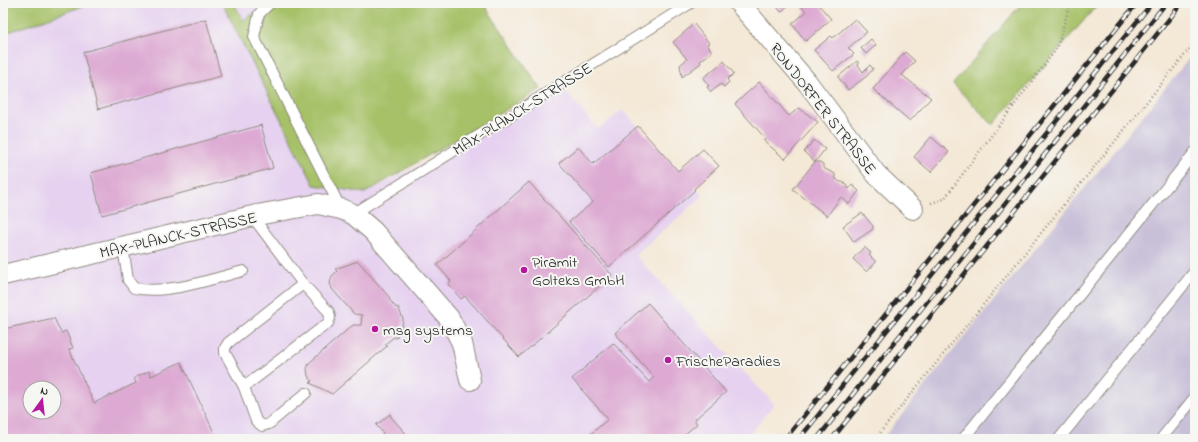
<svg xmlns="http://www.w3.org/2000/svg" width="1198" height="442" viewBox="0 0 1198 442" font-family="'Indie Flower',sans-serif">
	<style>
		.built { fill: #e6d2f0; fill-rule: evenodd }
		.industrial { fill: #c8bfd8 }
		.green { fill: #a6c167; stroke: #687649 }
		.building { fill: #ddaad3; fill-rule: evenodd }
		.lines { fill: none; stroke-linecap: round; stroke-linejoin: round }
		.service-casing { stroke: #908a80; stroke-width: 12 }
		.minor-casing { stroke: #908a80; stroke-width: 22 }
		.path { stroke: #908a80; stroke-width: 2.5; stroke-dasharray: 1 3; stroke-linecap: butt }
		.service { stroke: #fff; stroke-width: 10 }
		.minor { stroke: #fff; stroke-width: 20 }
		.rail-casing { stroke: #2b2b2b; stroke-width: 4.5 }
		.rail { stroke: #f6f6f2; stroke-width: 3; stroke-dasharray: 9; stroke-linecap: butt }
		.poi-dot { fill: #b5179e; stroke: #f6f6f2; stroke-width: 1.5 }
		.labels { text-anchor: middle; stroke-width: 4; stroke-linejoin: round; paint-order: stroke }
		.street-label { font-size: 16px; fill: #2b2b2b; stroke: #f6f6f2 }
		.poi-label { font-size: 16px; fill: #2b2b2b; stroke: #f6f6f2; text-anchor: start }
	</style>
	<rect width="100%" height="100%" fill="#f6f6f2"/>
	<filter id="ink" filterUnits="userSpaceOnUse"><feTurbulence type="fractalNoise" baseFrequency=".025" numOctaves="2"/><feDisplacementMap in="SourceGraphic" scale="8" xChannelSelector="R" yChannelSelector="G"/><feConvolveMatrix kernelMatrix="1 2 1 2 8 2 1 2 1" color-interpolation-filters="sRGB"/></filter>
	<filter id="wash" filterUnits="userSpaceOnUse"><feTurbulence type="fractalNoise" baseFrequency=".012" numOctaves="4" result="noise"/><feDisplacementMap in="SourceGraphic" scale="16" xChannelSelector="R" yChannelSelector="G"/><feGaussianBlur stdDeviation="0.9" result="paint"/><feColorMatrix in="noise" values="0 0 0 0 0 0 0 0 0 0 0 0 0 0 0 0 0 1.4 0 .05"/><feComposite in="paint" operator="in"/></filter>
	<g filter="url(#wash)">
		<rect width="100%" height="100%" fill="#f4e8d6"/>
		<g class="built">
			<path d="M 92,3 L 222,3 L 314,185 L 365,193 L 548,100 L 564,90 L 598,129 L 623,110 L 703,196 L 635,255 L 774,404 L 746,439 L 3,439 L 3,34 ZM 30,388 L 54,388 L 54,412 L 30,412 Z"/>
			<polygon points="234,3 271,3 243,20"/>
		</g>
		<polygon class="industrial" points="1195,51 1195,439 882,439"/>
		<g class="green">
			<polygon points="3,3 92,3 3,34"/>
			<polygon points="222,3 234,3 243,20 271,3 483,3 541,89 365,193 314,185"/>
			<polygon points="1022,3 1099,3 993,125 953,84"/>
		</g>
		<g id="blocks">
			<g class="building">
				<polygon points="774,3 791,3 781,12"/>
				<polygon points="805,3 817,3 831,19 806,41 792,24 806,12 801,6"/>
				<polygon points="206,19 221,76 98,109 83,52"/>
				<polygon points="855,19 867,32 848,48 854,54 833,71 814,50 831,36 833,38"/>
				<polygon points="694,24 709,43 707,44 712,52 700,61 701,63 682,77 680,65 687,59 673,42"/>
				<polygon points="871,39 876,45 866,54 861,48"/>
				<polygon points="905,52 915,61 902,75 931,98 910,121 873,89"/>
				<polygon points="724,61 734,74 727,79 729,82 724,87 721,84 711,92 707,87 709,86 703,78"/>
				<polygon points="857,61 859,63 858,65 863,72 870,65 873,69 867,76 848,90 838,77"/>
				<polygon points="759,82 789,116 799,108 818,122 785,159 763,140 765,138 735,104"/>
				<polygon points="261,125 273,168 102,215 91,173"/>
				<polygon points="638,126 678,171 703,149 719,166 694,189 695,190 609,267 569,222 593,202 559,163 578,147 593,164"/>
				<polygon points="931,137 949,152 931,172 914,157"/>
				<polygon points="814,140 825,149 815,162 804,152"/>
				<polygon points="815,162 820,162 823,164 823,168 835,174 835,178 840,182 844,182 849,189 852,185 859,191 849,204 841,197 827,216 793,189"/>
				<polygon points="529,182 612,275 519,357 465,296 461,299 448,284 451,281 437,265"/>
				<polygon points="862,213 873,226 873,229 854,242 843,226"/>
				<polygon points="864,247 871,253 869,255 876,262 867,272 853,259"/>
				<polygon points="358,261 390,298 389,299 396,308 398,307 403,319 402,327 396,338 394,337 385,344 387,346 332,394 310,383 312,381 308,376 307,369 309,363 353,325 361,325 362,315 354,314 332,289 330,283 332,276 337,271 335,269"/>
				<polygon points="648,303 726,392 694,420 697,424 679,439 585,439 608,419 572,379 613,343 649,382 654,377 615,333"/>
				<path d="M 54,318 L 61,333 L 66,331 L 73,348 L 69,349 L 94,403 L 136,383 L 134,378 L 149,371 L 151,376 L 181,362 L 217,439 L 3,439 L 3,329 ZM 30,388 L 54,388 L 54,412 L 30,412 Z"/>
				<polygon points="390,414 391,417 411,439 382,439 383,433 376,425"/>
			</g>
		</g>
	</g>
	<g filter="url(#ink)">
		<use href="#blocks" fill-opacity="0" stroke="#908a80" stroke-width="1"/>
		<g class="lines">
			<g class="service-casing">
				<g id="service">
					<polyline points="270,3 259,14 254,37 341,209"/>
					<polyline points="353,214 691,3"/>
					<polyline points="252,216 303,284 228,343 225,348 225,353 244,387 256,421 262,426 269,424 306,393"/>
					<path d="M 123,247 L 128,280 L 134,288 C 167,295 211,279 243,271"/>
					<polyline points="244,387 328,323 330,318 329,312 303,284"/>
					<polyline points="963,439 1195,152"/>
					<polyline points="1059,439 1195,271"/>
					<polyline points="1161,439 1195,397"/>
				</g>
			</g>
			<g class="minor-casing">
				<g id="minor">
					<polyline points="739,3 807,82 876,174 913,209"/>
					<polyline points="3,275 257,215 318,204 341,209 353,214 373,231 449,318 462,343 470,380"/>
				</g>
			</g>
			<g class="path">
				<polyline points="931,203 944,199 1057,48 1070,3"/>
				<polyline points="875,439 1195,42"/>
			</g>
			<use href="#service" class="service"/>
			<use href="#minor" class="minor"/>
			<g class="rail-casing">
				<g id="rail">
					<polyline points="785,439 1137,3"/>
					<polyline points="799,439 1152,3"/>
					<polyline points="817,439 1166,3"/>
					<polyline points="832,439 1182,3"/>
				</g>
			</g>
			<use href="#rail" class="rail"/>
		</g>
	</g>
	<g class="poi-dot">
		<circle cx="524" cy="270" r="4"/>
		<circle cx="375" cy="329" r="4"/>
		<circle cx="668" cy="360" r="4"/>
	</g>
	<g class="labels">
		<g class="street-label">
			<text transform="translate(522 108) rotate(-32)" y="6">MAX-PLANCK-STRASSE</text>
			<text transform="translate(824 108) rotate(52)" y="6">RONDORFER STRASSE</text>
			<text transform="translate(178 234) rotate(-13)" y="6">MAX-PLANCK-STRASSE</text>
		</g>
		<g class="poi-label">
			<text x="532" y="267">Piramit<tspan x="532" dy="18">Golteks GmbH</tspan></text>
			<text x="383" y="335">msg systems</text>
			<text x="676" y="366">FrischeParadies</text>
		</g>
	</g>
	<rect width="1198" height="442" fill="none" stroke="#f6f6f2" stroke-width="16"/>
	<g transform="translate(42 400) rotate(15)"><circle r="19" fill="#f6f6f2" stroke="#a5a5a2"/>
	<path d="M0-3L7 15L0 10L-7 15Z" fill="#b5179e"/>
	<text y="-6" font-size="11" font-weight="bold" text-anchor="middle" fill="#2b2b2b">N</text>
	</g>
</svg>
